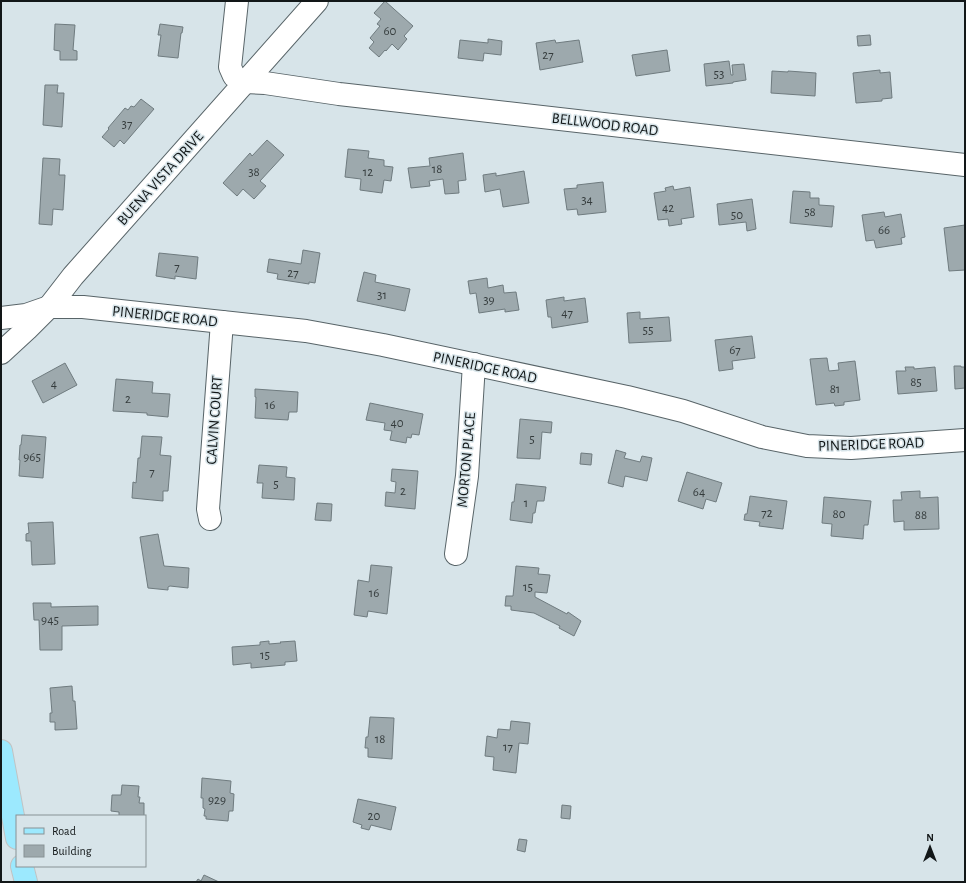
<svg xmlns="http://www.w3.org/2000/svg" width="966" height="883" viewBox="0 0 966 883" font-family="'Alegreya Sans',sans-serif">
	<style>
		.building { fill: #9da9ad; stroke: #6f7b7f }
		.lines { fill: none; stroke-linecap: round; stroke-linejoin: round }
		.minor-casing { stroke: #586468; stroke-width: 24 }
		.major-casing { stroke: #c1c3c3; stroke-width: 24 }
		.minor { stroke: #fff; stroke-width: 22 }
		.major { stroke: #9ce9fe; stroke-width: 22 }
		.labels { text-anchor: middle; stroke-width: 3; stroke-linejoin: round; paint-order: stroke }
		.number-label { font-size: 13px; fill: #353c3d }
		.street-label { font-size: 15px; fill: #121718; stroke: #d7e4e9 }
	</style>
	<rect width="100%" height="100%" fill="#d7e4e9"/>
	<g class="building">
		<polygon points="385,1 413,26 404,36 407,39 398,50 392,44 386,51 385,50 379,57 369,48 374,42 370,38 380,26 377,24 381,19 374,13"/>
		<polygon points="55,24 75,25 73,50 77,51 77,60 60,60 60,51 54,50"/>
		<polygon points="160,24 183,27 182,33 181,33 178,58 158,56 161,35 158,35"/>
		<polygon points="870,35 871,45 858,46 857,36"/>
		<polygon points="488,39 502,41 501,55 484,53 483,61 458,58 460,40 488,43"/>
		<polygon points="555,40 556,43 579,40 583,62 540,70 536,43"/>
		<polygon points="667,50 670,71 636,76 632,55"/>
		<polygon points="729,61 731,75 733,75 732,65 744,64 746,80 733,82 733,83 706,86 704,64"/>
		<polygon points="880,70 880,73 890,72 892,98 882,99 882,101 856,103 853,73"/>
		<polygon points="772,71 788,72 788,71 816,73 815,96 771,93"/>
		<polygon points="45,85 58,85 57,93 64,93 62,127 43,125"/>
		<polygon points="141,99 154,109 124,144 120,140 114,147 102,137 109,129 108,128 125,108 128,110 131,106 134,107"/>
		<polygon points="267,140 284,155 260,181 266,186 254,199 243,189 237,196 223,183 250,153 252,156"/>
		<polygon points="348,149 369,151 368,158 384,160 384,166 393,167 391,181 384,180 382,193 360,190 361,179 345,177"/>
		<polygon points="463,153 466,180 458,181 459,193 445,194 443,179 429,181 430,186 411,188 408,168 430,166 429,158"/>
		<polygon points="43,158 60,159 59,175 65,175 63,210 53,209 52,225 39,224"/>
		<polygon points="524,171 529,203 503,207 500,189 485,192 483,175 496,173 496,176"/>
		<polygon points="603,182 606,212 578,215 577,209 567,210 564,189 577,188 577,185"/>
		<polygon points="673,186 674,190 690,187 694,217 681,219 682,224 669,226 668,219 658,220 654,193 666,191 665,188"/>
		<polygon points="793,191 810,192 810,198 819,198 819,205 834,206 832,227 790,223"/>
		<polygon points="752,199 756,229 747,231 746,222 719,225 717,204"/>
		<polygon points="884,212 885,217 901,214 905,237 901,238 902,244 876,248 874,240 866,241 862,215"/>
		<polygon points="965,225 965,270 949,271 944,228"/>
		<polygon points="303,250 320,253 315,283 309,282 309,284 277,279 278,274 267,272 269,259 301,264"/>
		<polygon points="159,253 198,257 196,279 175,276 175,279 156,276"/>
		<polygon points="364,272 376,275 375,282 410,289 405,311 357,301"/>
		<polygon points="487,278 488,288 503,285 504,293 516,292 519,310 505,312 505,309 479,313 476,293 470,294 468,281"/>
		<polygon points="564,297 564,301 585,298 588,322 552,328 551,317 548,317 546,300"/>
		<polygon points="640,312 640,319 669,317 671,341 629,343 627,313"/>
		<polygon points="752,336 755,358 732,361 733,369 719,371 715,340"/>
		<polygon points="827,358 829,371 839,370 838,363 855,361 860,400 844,402 844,405 835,406 834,403 816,405 810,359"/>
		<polygon points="65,363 77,385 43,403 32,381"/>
		<polygon points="954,366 961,366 961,367 965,367 965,388 955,389"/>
		<polygon points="905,367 914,367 914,369 935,367 937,391 898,394 896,371 906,371"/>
		<polygon points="116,379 153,382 152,393 170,394 168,417 147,415 147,413 113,411"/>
		<polygon points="255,389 298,392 297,412 289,412 288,420 255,418 256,397 255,397"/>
		<polygon points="370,403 423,414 419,435 412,434 411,438 407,437 406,443 390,440 392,431 384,430 385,423 366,420"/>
		<polygon points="520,419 552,422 551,433 542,432 540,459 517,458"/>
		<polygon points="22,435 46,437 43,478 19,476 20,460 19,460 20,445 21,445"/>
		<polygon points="142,436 162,437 160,455 171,456 168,491 163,491 163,501 132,498 133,482 136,483 138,458 140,458"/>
		<polygon points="616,450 626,453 624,458 640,462 642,456 652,458 647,481 625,476 623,487 608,483"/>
		<polygon points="581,453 592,454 591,465 580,464"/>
		<polygon points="259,465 287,467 286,477 295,478 294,500 262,498 263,483 257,483"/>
		<polygon points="392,469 418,471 415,509 385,506 386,492 395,493 396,482 391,481"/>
		<polygon points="687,472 722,483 716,502 706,499 703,509 678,501"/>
		<polygon points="516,484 546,487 544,501 537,501 535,513 533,513 532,523 510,520 512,502 514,502"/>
		<polygon points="920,491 920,498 938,497 939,529 904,530 904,521 894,522 893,500 902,500 901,492"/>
		<polygon points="750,496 787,501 783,529 759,526 760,522 744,520 745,514 747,514"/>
		<polygon points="824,497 871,501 868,525 864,525 863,539 831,536 832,524 822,523"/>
		<polygon points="317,503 332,504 331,521 315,520"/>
		<polygon points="53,522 55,564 32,565 31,541 26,541 26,534 29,533 28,523"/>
		<polygon points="158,534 164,566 189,568 188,588 170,586 168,587 168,590 148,588 140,537"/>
		<polygon points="371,565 392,567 387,614 368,611 367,617 354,615 358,580 369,582"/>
		<polygon points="516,566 539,568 538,574 550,575 547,593 535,592 535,597 567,614 568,612 581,621 574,636 559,628 560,626 534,613 511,610 511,606 505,606 506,596 513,596"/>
		<polygon points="33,603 51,603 51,607 98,606 98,625 62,626 62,650 40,650 39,620 34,620"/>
		<polygon points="269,641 269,644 281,643 280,642 295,641 297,661 285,662 285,665 251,668 251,663 233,665 232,647 260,645 260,642"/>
		<polygon points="72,686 73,701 75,701 77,729 55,730 55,722 50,722 50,713 52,713 50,688"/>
		<polygon points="370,717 394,718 392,759 368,757 368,748 365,748 366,737 368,737"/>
		<polygon points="511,721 530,723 528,744 519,743 516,773 493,770 494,757 485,756 487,736 497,738 498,729 510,730"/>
		<polygon points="202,778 231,781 230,793 234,794 233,811 229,811 228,821 206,819 206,816 204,816 205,809 203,808 203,798 201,798"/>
		<polygon points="122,785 139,786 138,797 140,797 139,803 144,803 144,816 119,816 119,812 111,811 112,795 121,795"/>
		<polygon points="358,799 396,807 391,830 371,825 369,830 361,828 362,825 353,822"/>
		<polygon points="562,805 571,806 570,819 561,818"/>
		<polygon points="519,839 527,840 525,852 517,850"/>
		<polygon points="204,875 219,882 196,882 198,879 201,881"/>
	</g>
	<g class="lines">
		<g class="minor-casing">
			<g id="minor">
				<polyline points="237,1 230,67 234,76 245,82 265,83 339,94 965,165"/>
				<polyline points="1,318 26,315 49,307 83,307 306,331 383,345 627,397 683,411 762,437 807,446 851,448 965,440"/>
				<polyline points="1,353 27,329 49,307 73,276 317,1"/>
				<polyline points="210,519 208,509 222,322"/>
				<polyline points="456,554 467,476 474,364"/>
			</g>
		</g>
		<g class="major-casing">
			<g id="major">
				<polyline points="1,751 17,838"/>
				<polyline points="22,866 26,882"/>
			</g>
		</g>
		<use href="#minor" class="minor"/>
		<use href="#major" class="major"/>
	</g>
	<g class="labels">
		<g class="number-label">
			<text x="390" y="35">60</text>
			<text x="548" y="59">27</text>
			<text x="719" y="78">53</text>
			<text x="127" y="128">37</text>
			<text x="437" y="173">18</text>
			<text x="254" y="176">38</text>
			<text x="368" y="176">12</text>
			<text x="587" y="204">34</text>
			<text x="668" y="212">42</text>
			<text x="810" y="216">58</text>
			<text x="737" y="219">50</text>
			<text x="884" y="234">66</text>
			<text x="177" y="271">7</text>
			<text x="293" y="277">27</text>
			<text x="382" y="299">31</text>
			<text x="489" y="304">39</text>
			<text x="567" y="317">47</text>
			<text x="648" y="334">55</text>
			<text x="735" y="354">67</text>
			<text x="916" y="386">85</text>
			<text x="54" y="388">4</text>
			<text x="835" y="393">81</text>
			<text x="128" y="403">2</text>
			<text x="270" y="409">16</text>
			<text x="397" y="427">40</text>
			<text x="532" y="443">5</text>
			<text x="32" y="461">965</text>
			<text x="152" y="476">7</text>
			<text x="276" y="488">5</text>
			<text x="403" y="495">2</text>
			<text x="699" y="496">64</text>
			<text x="526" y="507">1</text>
			<text x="767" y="517">72</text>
			<text x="839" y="518">80</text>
			<text x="921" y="519">88</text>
			<text x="528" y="591">15</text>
			<text x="374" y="597">16</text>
			<text x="50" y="624">945</text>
			<text x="265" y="659">15</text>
			<text x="380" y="743">18</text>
			<text x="508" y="751">17</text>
			<text x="217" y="804">929</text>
			<text x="374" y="820">20</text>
		</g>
		<g class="street-label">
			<text transform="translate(605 124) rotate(7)" y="5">BELLWOOD ROAD</text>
			<text transform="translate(160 178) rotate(-48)" y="5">BUENA VISTA DRIVE</text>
			<text transform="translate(165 316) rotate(6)" y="5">PINERIDGE ROAD</text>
			<text transform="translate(485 367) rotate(12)" y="5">PINERIDGE ROAD</text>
			<text transform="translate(214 420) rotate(-86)" y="5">CALVIN COURT</text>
			<text transform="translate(871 444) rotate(-2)" y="5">PINERIDGE ROAD</text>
			<text transform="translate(466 460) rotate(-85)" y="5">MORTON PLACE</text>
		</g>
	</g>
	<rect width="966" height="883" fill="none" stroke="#121718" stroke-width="4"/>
	<rect x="16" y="815" width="130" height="52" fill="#d7e4e9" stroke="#889295"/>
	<rect x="24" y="828" width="20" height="6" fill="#9ce9fe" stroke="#889295"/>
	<text x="52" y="835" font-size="12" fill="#121718">Road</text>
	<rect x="24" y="845" width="20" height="12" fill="#9da9ad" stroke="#889295"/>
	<text x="52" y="855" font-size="12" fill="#121718">Building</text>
	<g transform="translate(930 847)" stroke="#d7e4e9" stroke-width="3" paint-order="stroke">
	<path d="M0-3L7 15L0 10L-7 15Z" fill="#121718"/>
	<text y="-6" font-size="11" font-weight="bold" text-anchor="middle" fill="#121718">N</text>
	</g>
</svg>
